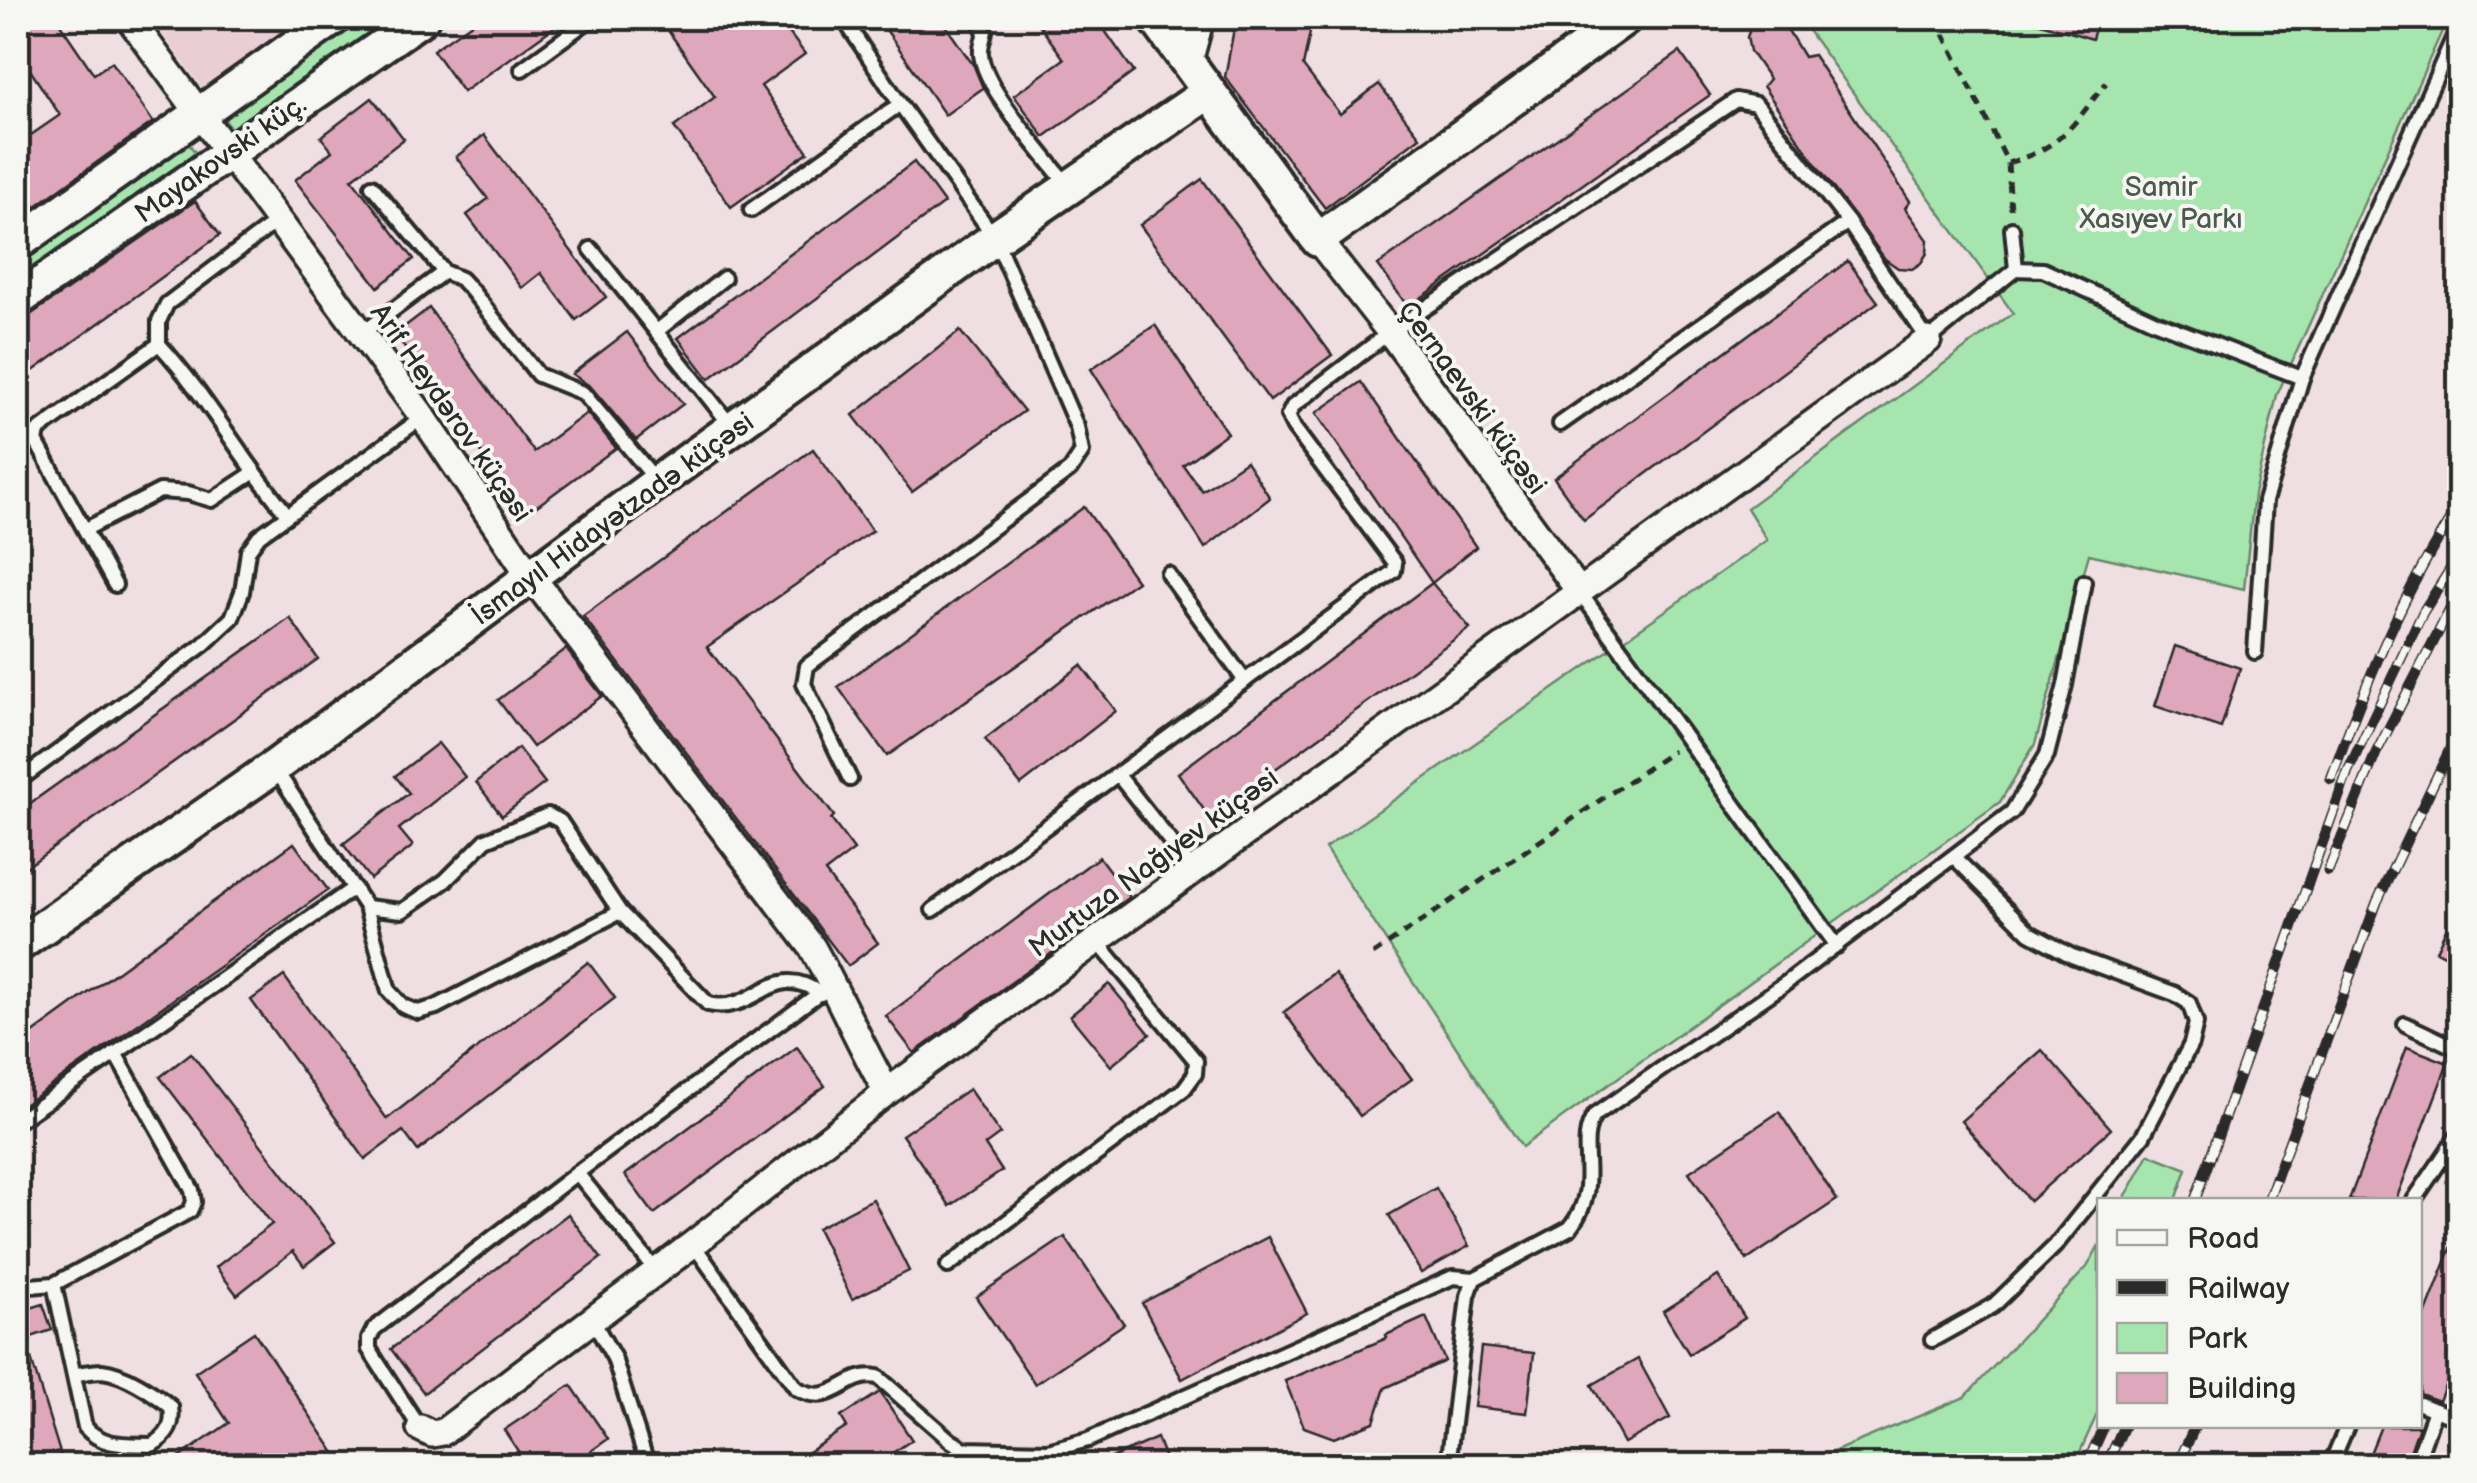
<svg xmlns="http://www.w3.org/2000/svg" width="2477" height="1483" viewBox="0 0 2477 1483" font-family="'Balsamiq Sans',sans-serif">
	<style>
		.built { fill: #eaced6 }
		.green { fill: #a6e6ae; stroke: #68886c; stroke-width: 2.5 }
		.building { fill: #dea7bb; stroke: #2b2b2b; stroke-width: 2.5 }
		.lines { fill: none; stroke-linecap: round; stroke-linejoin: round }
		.service-casing { stroke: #2b2b2b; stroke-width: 20 }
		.minor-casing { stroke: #2b2b2b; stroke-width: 32 }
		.tertiary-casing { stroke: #2b2b2b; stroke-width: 40 }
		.path { stroke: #2b2b2b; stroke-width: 5; stroke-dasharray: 10 8; stroke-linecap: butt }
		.service { stroke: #f6f6f2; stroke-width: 12 }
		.minor { stroke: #f6f6f2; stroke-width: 25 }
		.tertiary { stroke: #f6f6f2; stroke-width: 32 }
		.rail-casing { stroke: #2b2b2b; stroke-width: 11 }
		.rail { stroke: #f6f6f2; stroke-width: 8; stroke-dasharray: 22; stroke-linecap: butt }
		.labels { text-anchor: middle; stroke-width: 8; stroke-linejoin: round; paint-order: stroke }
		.street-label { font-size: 28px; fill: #2b2b2b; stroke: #f6f6f2 }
		.park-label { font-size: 28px; fill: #4a5a4c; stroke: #f6f6f2 }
	</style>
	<rect width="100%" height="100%" fill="#efdee2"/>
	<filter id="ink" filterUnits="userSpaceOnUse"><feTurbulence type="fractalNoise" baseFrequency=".01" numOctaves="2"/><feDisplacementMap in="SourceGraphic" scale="20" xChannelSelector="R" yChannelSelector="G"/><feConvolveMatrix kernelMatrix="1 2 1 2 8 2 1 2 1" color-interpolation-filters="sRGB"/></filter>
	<g filter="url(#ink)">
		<polygon class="built" points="151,18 304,18 203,89"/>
		<g class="green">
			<polygon points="353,18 399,18 233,133 219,110"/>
			<polygon points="1799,18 2448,18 2277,395 2254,494 2244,589 2089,554 2035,744 2000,802 1522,1147 1325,848 1767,540 1747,508 2013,313"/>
			<polygon points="183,136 198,156 18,286 18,255"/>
			<polygon points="2149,1154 2187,1169 2176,1200 2124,1200"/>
			<polygon points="2099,1245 2099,1410 2074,1465 1802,1465 1965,1397 2087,1267"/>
		</g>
		<g class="building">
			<polygon points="18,18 56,18 94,74 112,62 153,122 18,219 18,144 60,115 18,52"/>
			<polygon points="479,18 567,18 463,92 433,50"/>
			<polygon points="683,18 778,18 805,54 761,86 808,152 731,207 674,127 715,97 667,29"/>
			<polygon points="878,18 940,18 974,66 983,88 945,115"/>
			<polygon points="1034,18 1096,18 1134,72 1044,137 1014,95 1064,59"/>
			<polygon points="1236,18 1313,18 1303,66 1340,114 1379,84 1420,137 1325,208 1225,77"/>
			<polygon points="1766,18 1777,20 1786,27 1804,57 1813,55 1910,201 1905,208 1928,240 1927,253 1921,263 1912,269 1898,268 1885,259 1812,159 1763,86 1769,79 1750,51 1747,37 1751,26"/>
			<polygon points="2038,18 2098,18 2092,39 2037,22"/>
			<polygon points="1680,52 1710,95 1408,307 1378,265"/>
			<polygon points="372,98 404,139 352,179 414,259 378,287 295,180 332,151 321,137"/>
			<polygon points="484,135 606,297 576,320 541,273 522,288 467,215 488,199 456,157"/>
			<polygon points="914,162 944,203 709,379 678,338"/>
			<polygon points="1202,179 1332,355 1270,401 1140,225"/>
			<polygon points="195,201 220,235 18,382 18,321 29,316"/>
			<polygon points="1848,261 1878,302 1584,520 1554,478"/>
			<polygon points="429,308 534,452 587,413 616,448 526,514 395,334"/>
			<polygon points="1155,325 1227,433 1183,465 1202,491 1246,461 1270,498 1205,548 1091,369"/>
			<polygon points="960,331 1024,411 912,492 853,415"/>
			<polygon points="627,332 683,404 636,440 591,387 572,374"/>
			<polygon points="1361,382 1476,547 1432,583 1316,413"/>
			<polygon points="813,449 872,531 707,647 834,816 831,819 854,850 825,872 878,943 848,966 583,616"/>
			<polygon points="1084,507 1137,581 887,756 838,687"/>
			<polygon points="1432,583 1470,628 1209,817 1178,773"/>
			<polygon points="290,618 318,659 18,873 18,812"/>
			<polygon points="2175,646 2240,668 2221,728 2155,706"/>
			<polygon points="566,649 602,696 533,747 498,700"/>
			<polygon points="1081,665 1116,711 1021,785 985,739"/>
			<polygon points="438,743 465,777 399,829 413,846 370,879 343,844 409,793 395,776"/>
			<polygon points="518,748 545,783 502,816 476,782"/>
			<polygon points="294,843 328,890 18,1109 18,1044"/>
			<polygon points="1099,857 1129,897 914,1053 886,1016"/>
			<polygon points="2460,898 2460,962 2436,951"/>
			<polygon points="588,962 615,998 418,1151 403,1131 365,1159 251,1000 284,976 387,1119"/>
			<polygon points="1335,974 1412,1079 1360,1116 1284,1012"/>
			<polygon points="1109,984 1150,1034 1111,1066 1070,1016"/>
			<polygon points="797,1047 825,1086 654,1214 625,1175"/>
			<polygon points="2407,1047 2448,1063 2396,1200 2349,1200"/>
			<polygon points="2042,1050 2111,1129 2030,1201 1961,1121"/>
			<polygon points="191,1053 335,1242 304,1266 293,1251 237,1295 216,1267 272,1224 160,1077"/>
			<polygon points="969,1089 1000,1134 985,1145 1002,1171 950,1206 902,1135"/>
			<polygon points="1779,1112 1837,1200 1747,1260 1689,1172"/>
			<polygon points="1436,1188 1469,1246 1421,1273 1389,1215"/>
			<polygon points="873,1199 909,1271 852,1299 817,1228"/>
			<polygon points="568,1214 601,1258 424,1393 391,1349"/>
			<polygon points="2458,1231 2460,1349 2439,1401 2420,1394 2420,1328"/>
			<polygon points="1065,1237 1124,1324 1035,1384 976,1297"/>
			<polygon points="1268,1237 1307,1313 1182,1379 1142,1303"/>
			<polygon points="1718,1276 1745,1318 1689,1354 1663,1311"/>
			<polygon points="43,1304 52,1330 25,1339 64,1466 18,1466 18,1312"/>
			<polygon points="1426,1317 1445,1361 1385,1388 1374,1422 1334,1438 1304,1427 1285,1381 1387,1338 1386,1335"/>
			<polygon points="254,1332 339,1459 330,1466 167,1466 229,1423 195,1372"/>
			<polygon points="1481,1347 1534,1353 1527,1413 1474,1407"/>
			<polygon points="1638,1359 1670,1418 1624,1443 1592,1385"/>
			<polygon points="571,1385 608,1439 570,1466 528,1466 504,1430"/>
			<polygon points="880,1392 912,1440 873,1466 786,1466 847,1427 841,1417"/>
			<polygon points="2381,1426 2419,1426 2405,1466 2365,1466"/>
			<polygon points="1157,1438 1168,1466 1093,1466"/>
		</g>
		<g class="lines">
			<g class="service-casing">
				<g id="service">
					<polyline points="843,18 900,104 995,238 1077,427 1082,452 1070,470 807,666 804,684 850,779"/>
					<path d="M 977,18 L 985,31 C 984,38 980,46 981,54 C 983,88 1046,157 1068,186"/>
					<polyline points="522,69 592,18"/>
					<polyline points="372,186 444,272 461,279 472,291 538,375 583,393 656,480"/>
					<polyline points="751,210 900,104"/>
					<polyline points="2012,229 2016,269"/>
					<polyline points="591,249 732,427"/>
					<polyline points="657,331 724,278"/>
					<polyline points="361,334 444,272"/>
					<path d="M 159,344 C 207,396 241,459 287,514"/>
					<polyline points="1560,424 1848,222"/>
					<polyline points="86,529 160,491 188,493 212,500 253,473"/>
					<polyline points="1168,574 1245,681"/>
					<polyline points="115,585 36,441 38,431 159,344 159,321 167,304 277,221"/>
					<polyline points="1579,591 1837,946"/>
					<polyline points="2255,652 2265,501 2302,378 2460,23"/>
					<polyline points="274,767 366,907 389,991 403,1006 418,1012 436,1007 620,912"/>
					<polyline points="1118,775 1192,869"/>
					<polyline points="18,781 203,645 232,618 242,592 248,551 259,536 423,417"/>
					<path d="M 366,907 L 402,911 L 445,881 L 486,840 L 548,815 L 560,821 L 620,912 L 708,1004 C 757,1015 772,958 821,994"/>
					<polyline points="933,910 1394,571 1395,563 1294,428 1288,416 1293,406 1390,332 1736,100 1756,104 1848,222 1928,340 2016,269 2043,270 2156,322 2302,378"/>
					<polyline points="2405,1024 2460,1050"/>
					<polyline points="18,1121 354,888"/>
					<polyline points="577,1173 657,1272"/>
					<polyline points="2414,1200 2460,1132"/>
					<path d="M 693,1244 L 796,1388 C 835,1410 845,1370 878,1377 L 951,1441 L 965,1449 L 1048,1451 L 1088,1440 L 1453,1277 L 1474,1279 L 1570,1228 C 1605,1183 1573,1145 1595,1115 L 1786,983 L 2012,812 L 2047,755 L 2065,685 L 2084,582"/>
					<polyline points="948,1266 1184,1089 1195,1074 1196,1061 1097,941"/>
					<path d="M 54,1284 L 85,1427 C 103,1448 128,1444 152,1445 C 168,1436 174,1425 171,1407 C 154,1393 124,1373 102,1371 C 94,1371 84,1373 76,1374"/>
					<polyline points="18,1287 54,1284 190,1211 194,1202 192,1190 115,1053"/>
					<polyline points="592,1319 614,1358 648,1466"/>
					<polyline points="1932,1340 1993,1306 2055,1246 2143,1136 2191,1044 2196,1023 2189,1003 2175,994 2072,956 2030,933 1954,857"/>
					<polyline points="2420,1404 2460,1420"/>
					<polyline points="420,1428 369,1349 369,1339 374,1329 577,1173 833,983"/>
					<polyline points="1448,1466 1468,1296 1474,1279"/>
					<polyline points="2330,1466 2347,1426"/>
					<polyline points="2415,1466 2435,1410"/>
				</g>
			</g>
			<g class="minor-casing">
				<g id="minor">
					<path d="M 129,18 L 423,417 L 522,564 L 812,947 C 839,995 860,1045 887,1092"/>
					<polyline points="1189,62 1201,18"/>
					<polyline points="1318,240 1390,332 1579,591"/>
					<polyline points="420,1428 432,1434 443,1432 693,1244 887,1092 1928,340"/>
				</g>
			</g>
			<g class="tertiary-casing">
				<g id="tertiary">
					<polyline points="1155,18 1318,240 1625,18"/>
					<polyline points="18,243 334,18"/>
					<polyline points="18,300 422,18"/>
					<polyline points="18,945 274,767 658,482 995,238 1209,92"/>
				</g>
			</g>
			<g class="path">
				<polyline points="1936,18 2008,163 2011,211"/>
				<path d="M 2008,163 C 2064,146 2071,127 2106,83"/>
				<polyline points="1373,954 1673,751"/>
			</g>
			<use href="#service" class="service"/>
			<use href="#minor" class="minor"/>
			<use href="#tertiary" class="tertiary"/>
			<g class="rail-casing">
				<g id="rail">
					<path d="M 2331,779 C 2365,684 2404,589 2460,504"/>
					<polyline points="2328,871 2376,753 2460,590"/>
					<polyline points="2195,1200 2348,771 2423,612 2460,554"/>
					<polyline points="2268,1200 2377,902 2460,728"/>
					<polyline points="2086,1466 2104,1426"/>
					<polyline points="2106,1466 2124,1426"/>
					<polyline points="2177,1466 2195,1426"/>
				</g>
			</g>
			<use href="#rail" class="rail"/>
		</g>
	</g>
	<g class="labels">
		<g class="street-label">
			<text transform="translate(220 158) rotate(-35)" y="10">Mayakovski küç.</text>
			<text transform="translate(1473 397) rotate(54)" y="10">Çernaevski küçəsi</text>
			<text transform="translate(452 412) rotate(55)" y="10">Arif Heydərov küçəsi</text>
			<text transform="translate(612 518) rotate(-36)" y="10">İsmayıl Hidayətzadə küçəsi</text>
			<text transform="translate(1153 862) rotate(-36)" y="10">Murtuza Nağıyev küçəsi</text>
		</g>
		<g class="park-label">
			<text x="2161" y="196">Samir<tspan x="2161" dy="32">Xasıyev Parkı</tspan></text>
		</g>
	</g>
	<rect width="2477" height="1483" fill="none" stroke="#f6f6f2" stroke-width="60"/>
	<rect x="30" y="30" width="2417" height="1423" fill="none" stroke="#2b2b2b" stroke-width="4" filter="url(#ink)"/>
	<rect x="2097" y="1198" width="325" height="230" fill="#f6f6f2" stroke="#a5a5a2" stroke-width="2.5"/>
	<rect x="2117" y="1230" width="50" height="15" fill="#f6f6f2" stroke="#a5a5a2" stroke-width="2.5"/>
	<text x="2187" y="1248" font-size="30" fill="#2b2b2b">Road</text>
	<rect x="2117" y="1280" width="50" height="15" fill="#2b2b2b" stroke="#a5a5a2" stroke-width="2.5"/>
	<text x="2187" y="1298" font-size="30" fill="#2b2b2b">Railway</text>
	<rect x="2117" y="1323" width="50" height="30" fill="#a6e6ae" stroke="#a5a5a2" stroke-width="2.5"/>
	<text x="2187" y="1348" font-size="30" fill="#2b2b2b">Park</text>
	<rect x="2117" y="1373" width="50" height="30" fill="#dea7bb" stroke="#a5a5a2" stroke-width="2.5"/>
	<text x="2187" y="1398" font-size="30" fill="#2b2b2b">Building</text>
</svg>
